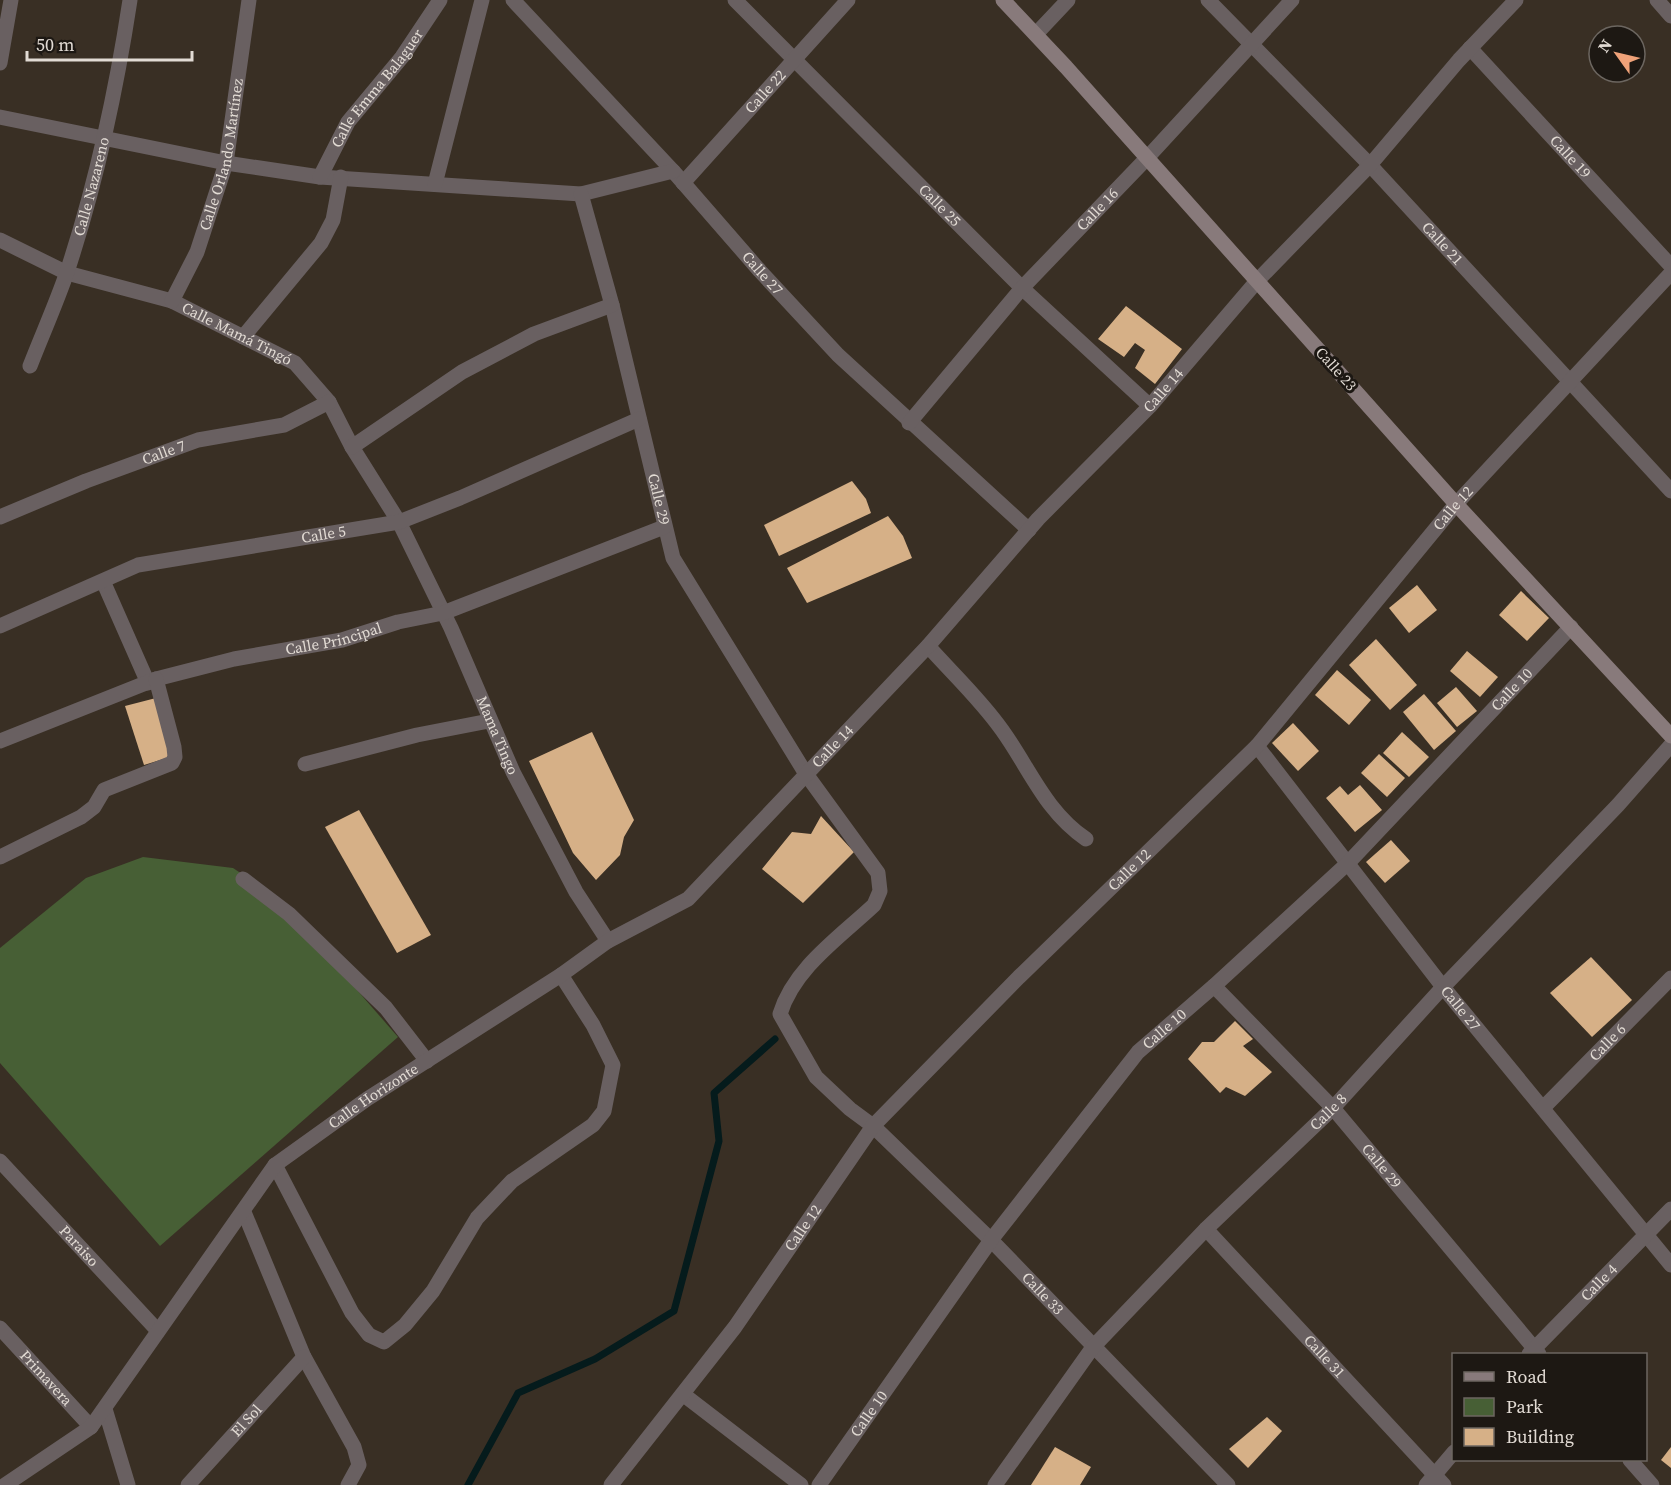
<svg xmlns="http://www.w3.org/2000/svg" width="1671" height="1485" viewBox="0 0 1671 1485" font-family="'Source Serif 4',serif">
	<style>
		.green { fill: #475f35 }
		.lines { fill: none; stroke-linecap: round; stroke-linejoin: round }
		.stream { stroke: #051b1c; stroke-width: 7 }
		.building { fill: #d6b087 }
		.street { stroke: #696061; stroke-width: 15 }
		.secondary { stroke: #887a7b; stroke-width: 15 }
		.labels { text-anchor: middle; stroke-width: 6; stroke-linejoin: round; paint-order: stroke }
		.street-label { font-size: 15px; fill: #e2dbd4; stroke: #1d1813 }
	</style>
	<rect width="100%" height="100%" fill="#392f24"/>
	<polygon class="green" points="143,857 233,868 275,896 398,1037 160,1246 0,1063 0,948 86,878"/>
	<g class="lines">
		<polyline class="stream" points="468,1485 518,1393 595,1359 674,1311 719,1141 714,1093 775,1039"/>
	</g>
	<g class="building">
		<polygon points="1126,306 1182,349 1155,384 1135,368 1145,350 1135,343 1124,357 1098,339"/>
		<polygon points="852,481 866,499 871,513 779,556 764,525"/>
		<polygon points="888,516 903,536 912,558 807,603 787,568"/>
		<polygon points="1417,585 1437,610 1409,633 1389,608"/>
		<polygon points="1521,591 1549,618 1527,641 1499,615"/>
		<polygon points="1376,639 1417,685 1390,710 1349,665"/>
		<polygon points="1467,651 1498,677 1480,697 1450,671"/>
		<polygon points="1337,670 1371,700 1349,725 1315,695"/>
		<polygon points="1456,687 1477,711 1457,727 1437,703"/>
		<polygon points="1424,694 1456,731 1434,750 1403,712"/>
		<polygon points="156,698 170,757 144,765 125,706"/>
		<polygon points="1293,723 1319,751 1298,771 1272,743"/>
		<polygon points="592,732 634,820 624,837 620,855 596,880 573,853 529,761"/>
		<polygon points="1402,732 1429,757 1409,777 1383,753"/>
		<polygon points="1379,754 1405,778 1387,797 1361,773"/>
		<polygon points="1360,785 1382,810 1355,832 1326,798 1340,786 1348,795"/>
		<polygon points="359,810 431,935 397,953 325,827"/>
		<polygon points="821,816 854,852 803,903 762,869 792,832 811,834"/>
		<polygon points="1391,840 1410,861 1385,883 1366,862"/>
		<polygon points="1591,957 1632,1000 1592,1037 1550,993"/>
		<polygon points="1235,1021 1253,1039 1243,1046 1272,1072 1245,1096 1226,1087 1220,1093 1188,1059 1202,1042 1214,1042"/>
		<polygon points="1267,1417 1282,1431 1248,1468 1229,1449"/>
		<polygon points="1055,1447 1091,1467 1080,1485 1031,1485"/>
		<polygon points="1671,1447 1671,1468 1661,1460"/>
	</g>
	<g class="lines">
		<g class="street">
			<path id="s1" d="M 513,0 L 673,171 L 760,271 L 838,355 L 1029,530"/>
			<path id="s2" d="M 735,0 L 1022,288 L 1150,406"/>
			<path id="s3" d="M 1208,0 L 1370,165 L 1671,491"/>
			<polyline points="1657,0 1671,16"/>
			<polyline points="1036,34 1068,0"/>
			<path id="s4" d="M 1470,48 L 1671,266"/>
			<polyline points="0,63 11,0"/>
			<polyline points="0,117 226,163 320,177 581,194 673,171"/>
			<path id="s5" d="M 320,177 L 348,122 L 402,57 L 440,0"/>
			<path id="s6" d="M 683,183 L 848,0"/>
			<polyline points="435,184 482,0"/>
			<path id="s7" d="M 581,194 L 612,305 L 673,558 L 806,774 L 878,873 L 880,891 L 874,905 C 840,937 794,968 780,1014 L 816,1077 L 850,1109 L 873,1126 L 991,1240 L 1228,1485"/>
			<path id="s8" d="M 0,240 L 67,273 L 172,301 L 295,363 L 329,402 L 352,447 L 399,522 L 451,628 L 513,772 L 576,892 L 608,941"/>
			<path id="s9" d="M 172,301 L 197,252 L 226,163 L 249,0"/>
			<polyline points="243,337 321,243 333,220 341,177"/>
			<path id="s10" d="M 30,366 C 42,335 56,304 67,272 C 96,184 116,92 130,0"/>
			<path id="s11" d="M 909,423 L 1022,288 L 1147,158 L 1292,0"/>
			<polyline points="352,447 462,372 534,334 612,305"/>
			<path id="s12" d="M 0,517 L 86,481 L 198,440 L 284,425 L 329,402"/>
			<polyline points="103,581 148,683"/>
			<path id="s13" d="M 0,626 L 138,565 L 399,522 L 460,498 L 639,419"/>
			<path d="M 928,646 C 953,674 981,700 1002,730 C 1030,769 1045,811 1086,839"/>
			<path id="s14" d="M 0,741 L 156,679 L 234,659 L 342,640 L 398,622 L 443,613 L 664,527"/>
			<path id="s15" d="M 1257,746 L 1443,987 L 1671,1265"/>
			<polyline points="305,764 417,735 489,721"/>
			<polyline points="0,857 81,817 94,807 104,790 172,763 175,757 174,747 156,679"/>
			<polyline points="243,879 289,914 386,1008 427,1061"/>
			<path id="s16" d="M 1214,986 L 1333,1108 L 1539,1354"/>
			<path id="s17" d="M 1543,1108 L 1671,978"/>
			<path id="s18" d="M 0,1161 L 158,1331"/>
			<polyline points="275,1165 352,1313 369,1335 384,1342 405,1325 433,1291 477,1218 512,1181 593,1125 604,1111 613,1065 593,1025 561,975"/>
			<polyline points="244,1212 304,1357 354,1447 359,1465 348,1485"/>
			<path id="s19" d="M 1206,1229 L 1444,1485"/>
			<path id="s20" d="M 0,1328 L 91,1427"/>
			<path id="s21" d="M 1529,1354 L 1671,1209"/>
			<polyline points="684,1395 801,1485"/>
			<polyline points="105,1409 128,1485"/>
			<polyline points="1630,1460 1652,1485"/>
			<path id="s22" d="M 5,1485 L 91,1427 L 275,1165 L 367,1099 L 561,975 L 608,941 L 688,899 L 928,646 L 1038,519 L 1150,406 L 1257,281 L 1370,165 L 1459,60 L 1516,0"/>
			<path id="s23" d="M 188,1485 L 304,1357"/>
			<path id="s24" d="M 611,1485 L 735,1327 L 873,1126 L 1019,977 L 1257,746 L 1456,504 L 1671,273"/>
			<path id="s25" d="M 819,1485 L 991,1240 L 1138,1052 L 1214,986 L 1348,863 L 1571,627"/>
			<path id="s26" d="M 995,1485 L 1093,1347 L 1206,1229 L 1333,1108 L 1443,987 L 1618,805 L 1671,745"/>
			<polyline points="1426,1485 1454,1452"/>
		</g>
		<polyline class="secondary" points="1003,0 1066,67 1456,504 1671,736"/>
	</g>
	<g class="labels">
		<g class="street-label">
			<text dy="5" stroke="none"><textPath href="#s5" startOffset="106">Calle Emma Balaguer</textPath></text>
			<text dy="5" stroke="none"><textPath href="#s6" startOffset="123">Calle 22</textPath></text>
			<text dy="5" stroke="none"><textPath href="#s9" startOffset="156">Calle Orlando Martínez</textPath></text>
			<text dy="5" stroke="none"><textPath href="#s4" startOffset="148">Calle 19</textPath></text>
			<text dy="5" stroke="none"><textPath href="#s10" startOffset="190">Calle Nazareno</textPath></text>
			<text dy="5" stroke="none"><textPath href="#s2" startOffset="290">Calle 25</textPath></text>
			<text dy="5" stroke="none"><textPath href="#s11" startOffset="285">Calle 16</textPath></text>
			<text dy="5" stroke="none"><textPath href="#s3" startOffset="338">Calle 21</textPath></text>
			<text dy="5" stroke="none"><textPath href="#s1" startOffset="370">Calle 27</textPath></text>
			<text dy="5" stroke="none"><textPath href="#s8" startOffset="256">Calle Mamá Tingó</textPath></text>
			<text transform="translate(1336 369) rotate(48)" y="5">Calle 23</text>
			<text dy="5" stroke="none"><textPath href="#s22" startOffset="1612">Calle 14</textPath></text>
			<text dy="5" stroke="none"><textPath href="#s12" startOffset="176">Calle 7</textPath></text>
			<text dy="5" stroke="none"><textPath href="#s7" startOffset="315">Calle 29</textPath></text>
			<text dy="5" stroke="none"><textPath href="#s24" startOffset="1293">Calle 12</textPath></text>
			<text dy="5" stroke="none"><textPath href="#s13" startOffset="339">Calle 5</textPath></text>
			<text dy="5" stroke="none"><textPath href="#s14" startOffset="350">Calle Principal</textPath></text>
			<text dy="5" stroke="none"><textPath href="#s25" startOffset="1059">Calle 10</textPath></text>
			<text dy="5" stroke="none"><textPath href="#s8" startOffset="747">Mama Tingo</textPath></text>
			<text dy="5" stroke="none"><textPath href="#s22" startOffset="1126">Calle 14</textPath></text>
			<text dy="5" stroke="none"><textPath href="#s24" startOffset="807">Calle 12</textPath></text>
			<text dy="5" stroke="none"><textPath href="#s15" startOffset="332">Calle 27</textPath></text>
			<text dy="5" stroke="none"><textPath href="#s25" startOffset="573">Calle 10</textPath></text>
			<text dy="5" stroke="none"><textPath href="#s17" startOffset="92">Calle 6</textPath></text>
			<text dy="5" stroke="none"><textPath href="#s22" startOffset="544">Calle Horizonte</textPath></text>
			<text dy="5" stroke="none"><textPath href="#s26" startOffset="502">Calle 8</textPath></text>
			<text dy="5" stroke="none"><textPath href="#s16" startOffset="246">Calle 29</textPath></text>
			<text dy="5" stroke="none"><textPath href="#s24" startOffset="321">Calle 12</textPath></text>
			<text dy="5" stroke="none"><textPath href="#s18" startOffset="116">Paraiso</textPath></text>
			<text dy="5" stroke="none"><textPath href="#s21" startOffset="100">Calle 4</textPath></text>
			<text dy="5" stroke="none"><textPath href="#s7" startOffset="1317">Calle 33</textPath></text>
			<text dy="5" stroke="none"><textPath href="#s19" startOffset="174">Calle 31</textPath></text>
			<text dy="5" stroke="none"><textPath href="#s20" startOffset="68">Primavera</textPath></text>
			<text dy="5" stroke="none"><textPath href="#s25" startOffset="87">Calle 10</textPath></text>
			<text dy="5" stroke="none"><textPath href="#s23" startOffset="87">El Sol</textPath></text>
		</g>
	</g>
	<rect x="1452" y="1353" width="195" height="108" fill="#1d1813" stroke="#6c6660" stroke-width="1.5"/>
	<rect x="1464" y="1372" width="30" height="9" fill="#887a7b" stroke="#6c6660" stroke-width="1.5"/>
	<text x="1506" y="1383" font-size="18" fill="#e2dbd4">Road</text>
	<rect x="1464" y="1398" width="30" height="18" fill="#475f35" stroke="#6c6660" stroke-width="1.5"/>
	<text x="1506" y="1413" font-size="18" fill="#e2dbd4">Park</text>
	<rect x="1464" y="1428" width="30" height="18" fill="#d6b087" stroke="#6c6660" stroke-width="1.5"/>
	<text x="1506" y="1443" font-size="18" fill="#e2dbd4">Building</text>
	<g transform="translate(1617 54) rotate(304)"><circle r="28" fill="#1d1813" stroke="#6c6660" stroke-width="1.5"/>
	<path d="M0-4.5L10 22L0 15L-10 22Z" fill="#f0a279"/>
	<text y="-9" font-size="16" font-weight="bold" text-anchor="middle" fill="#e2dbd4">N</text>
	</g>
	<path d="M27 51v9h165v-9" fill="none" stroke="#e2dbd4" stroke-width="3"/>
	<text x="36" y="51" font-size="18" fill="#e2dbd4" stroke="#1d1813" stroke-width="4.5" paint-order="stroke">50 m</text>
</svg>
